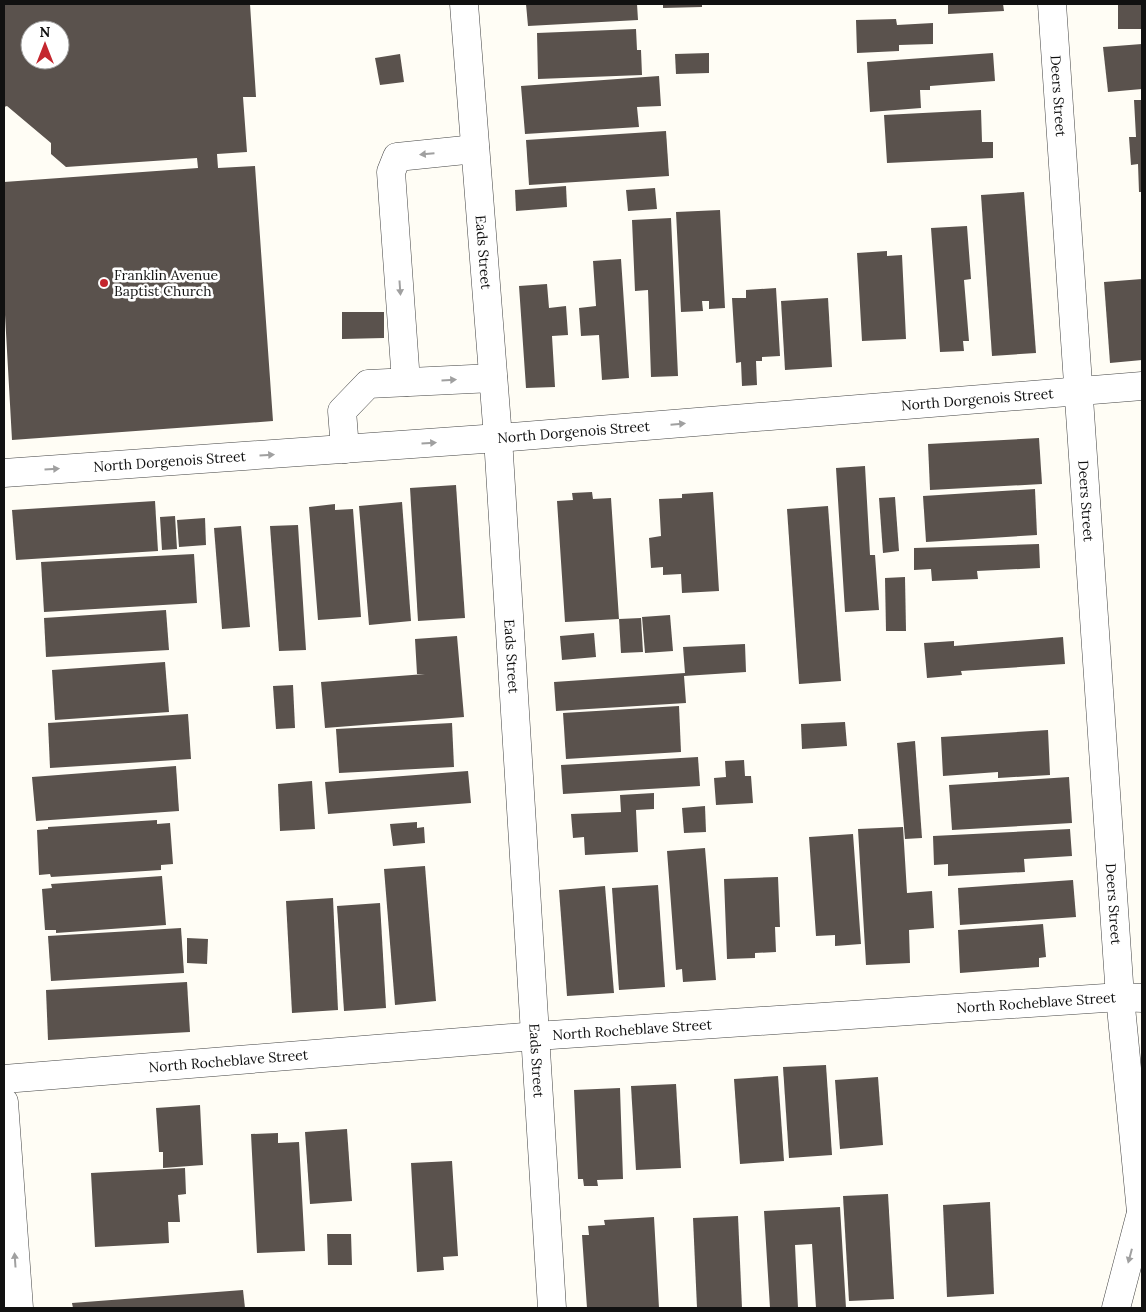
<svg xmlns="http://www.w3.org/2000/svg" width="1146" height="1312" viewBox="0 0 1146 1312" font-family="Lora,serif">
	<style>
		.building { fill: #5a524d; fill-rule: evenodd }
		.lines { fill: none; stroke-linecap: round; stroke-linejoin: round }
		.minor-casing { stroke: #444; stroke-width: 29 }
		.minor { stroke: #fff; stroke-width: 28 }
		.oneway { fill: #a0a0a0 }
		.poi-dot { fill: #c4262e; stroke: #fff; stroke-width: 2 }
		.labels { text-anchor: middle; stroke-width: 5; stroke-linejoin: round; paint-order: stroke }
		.street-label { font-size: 14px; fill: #111; stroke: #fff }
		.poi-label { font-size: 14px; fill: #111; stroke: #fff; text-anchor: start }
	</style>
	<rect width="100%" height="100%" fill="#fffdf5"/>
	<g class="building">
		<path d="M 15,4 L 250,4 L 256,97 L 243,97 L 247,152 L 217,154 L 218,168 L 255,166 L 273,421 L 12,440 L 4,297 L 4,182 L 198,168 L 197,158 L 66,167 L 51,154 L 51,143 L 7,106 L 4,107 L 4,5 ZM 30,30 L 60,30 L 60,60 L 30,60 Z"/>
		<polygon points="526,4 637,4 638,20 528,26"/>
		<polygon points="663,4 702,4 702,7 663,8"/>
		<polygon points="948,4 1003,4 1004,11 948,14"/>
		<rect x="1118" y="4" width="24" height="25"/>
		<polygon points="896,19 897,25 933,23 933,44 899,45 899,51 857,53 856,20"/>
		<polygon points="636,29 637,50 641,50 642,75 538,79 537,33"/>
		<polygon points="1142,44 1142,89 1108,92 1103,47"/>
		<polygon points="709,53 709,73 676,74 675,54"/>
		<polygon points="993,53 995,81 930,86 930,90 920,90 921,108 870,112 867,62"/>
		<polygon points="400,54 404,82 380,85 375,58"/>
		<polygon points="659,76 661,106 637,107 639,127 525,134 521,86"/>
		<polygon points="1134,100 1142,100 1142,192 1139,192 1138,164 1131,165 1129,137 1136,137"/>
		<polygon points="981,110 982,142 993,142 993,158 887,163 884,115"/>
		<polygon points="666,131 669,176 529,185 526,140"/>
		<polygon points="566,186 567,207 516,211 515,190"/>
		<polygon points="655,188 657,209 628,211 626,190"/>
		<polygon points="1024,192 1036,353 992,356 981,195"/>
		<polygon points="720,210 725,308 709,309 709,301 702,301 703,311 681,312 676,212"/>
		<polygon points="671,218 678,376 651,377 648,290 635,291 632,220"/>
		<polygon points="967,226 971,279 964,280 969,341 963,341 964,351 940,352 931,228"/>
		<polygon points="887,251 887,256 902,255 906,339 862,341 857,253"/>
		<polygon points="621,259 629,378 602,380 599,335 581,336 579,308 596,306 593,261"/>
		<polygon points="1142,279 1142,360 1110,363 1104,282"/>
		<polygon points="547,284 549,308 566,306 568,335 552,336 555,387 526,388 519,286"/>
		<polygon points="776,288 780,356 762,357 762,361 756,361 757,385 742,386 741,362 736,363 732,298 746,298 746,290"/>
		<polygon points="828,298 832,367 785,370 781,301"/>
		<polygon points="342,312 384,312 384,338 342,339"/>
		<polygon points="1039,438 1042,484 930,490 928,444"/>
		<polygon points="865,466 870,555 875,555 879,610 845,612 836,468"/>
		<polygon points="456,485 465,618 418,621 410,488"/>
		<polygon points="1035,489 1037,535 926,542 923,496"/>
		<polygon points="592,492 593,499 611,498 619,619 565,622 557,501 573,500 572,493"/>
		<polygon points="713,492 719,591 682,593 681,574 663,575 663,567 651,568 649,538 661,536 659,499 682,498 682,494"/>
		<polygon points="895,497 899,551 883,553 879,498"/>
		<polygon points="155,501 158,551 16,560 12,510"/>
		<polygon points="402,502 411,621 369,625 359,506"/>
		<polygon points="335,504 335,510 353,509 361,617 318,620 309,507"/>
		<polygon points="828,506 841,681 799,684 787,509"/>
		<polygon points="175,516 177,549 162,550 160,517"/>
		<polygon points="205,518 206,545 179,547 177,520"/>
		<polygon points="298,525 306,650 279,651 270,526"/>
		<polygon points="241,526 250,627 222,629 214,528"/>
		<polygon points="1039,544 1040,568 977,571 978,579 932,581 931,569 914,570 914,548"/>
		<polygon points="194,554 197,603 44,612 41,562"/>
		<polygon points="905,577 906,631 886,631 885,578"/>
		<polygon points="166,610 169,650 46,657 44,618"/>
		<polygon points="670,615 673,651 645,653 642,617"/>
		<polygon points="641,618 643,652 621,653 619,619"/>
		<polygon points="594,633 596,657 562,660 560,636"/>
		<polygon points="457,636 464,717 325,728 321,682 425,674 417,674 415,639"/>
		<polygon points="1063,637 1065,664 961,671 962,675 927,678 924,643 954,641 954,646"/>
		<polygon points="745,644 746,672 684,676 686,703 556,711 554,682 685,673 683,647"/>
		<polygon points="165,662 169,712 55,720 52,670"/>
		<polygon points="293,685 295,728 276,729 273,686"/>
		<polygon points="679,706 681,752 566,759 563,713"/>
		<polygon points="188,714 191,759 50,768 48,723"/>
		<polygon points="845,722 847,746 802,749 801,724"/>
		<polygon points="452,723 454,767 339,773 336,729"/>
		<polygon points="1048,730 1050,775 998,778 998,772 943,776 941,737"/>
		<polygon points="915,741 922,838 905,839 897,743"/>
		<polygon points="698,757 700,786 563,794 561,765"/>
		<polygon points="744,760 745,776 751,776 753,803 716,805 714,778 726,777 725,761"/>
		<polygon points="176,766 179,811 36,821 32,777"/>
		<polygon points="468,771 471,803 328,814 325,782"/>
		<polygon points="1069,777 1072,823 952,830 949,785"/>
		<polygon points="312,781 315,829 280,831 278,784"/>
		<polygon points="654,793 654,809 636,810 638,852 585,855 584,837 573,838 571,814 621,812 620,795"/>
		<polygon points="705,806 706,832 684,833 682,808"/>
		<polygon points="157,820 157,824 170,823 173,864 161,865 161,870 51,877 50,874 39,875 37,830 48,829 48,827"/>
		<polygon points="417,822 417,828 424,827 425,843 393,846 390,824"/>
		<polygon points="903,827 907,893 932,891 934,928 909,930 910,963 866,965 858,829"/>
		<polygon points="1070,829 1072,856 1024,859 1025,872 948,876 948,864 934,865 933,836"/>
		<polygon points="853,834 861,944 835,946 835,935 816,936 809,837"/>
		<polygon points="705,848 716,980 683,982 682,969 676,970 667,851"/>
		<polygon points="425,866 436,1001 395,1005 384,869"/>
		<polygon points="162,876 166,925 56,933 56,930 45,930 42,889 52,888 51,884"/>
		<polygon points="778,877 780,927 775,927 776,952 755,953 755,958 727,959 724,879"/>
		<polygon points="1073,880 1076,917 960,925 958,888"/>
		<polygon points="658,885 665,987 619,990 612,888"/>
		<polygon points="605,886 614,993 567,996 559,890"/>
		<polygon points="333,898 338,1010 292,1013 286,901"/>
		<polygon points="380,903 386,1008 344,1011 337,906"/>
		<polygon points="1043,924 1046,957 1039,958 1039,967 960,973 958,930"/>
		<polygon points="181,928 184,973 51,981 48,936"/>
		<polygon points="187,938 208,939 207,964 187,963"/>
		<polygon points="187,982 190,1032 48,1040 46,990"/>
		<polygon points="826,1065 832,1155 789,1158 783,1067"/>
		<polygon points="778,1076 784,1161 740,1164 734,1079"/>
		<polygon points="878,1077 883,1145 840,1149 835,1080"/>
		<polygon points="676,1084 681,1168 636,1170 631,1086"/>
		<polygon points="620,1088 623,1179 597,1180 598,1186 584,1186 583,1179 578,1179 574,1090"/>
		<polygon points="200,1105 203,1165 163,1168 163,1152 159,1152 156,1108"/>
		<polygon points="347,1129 352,1201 310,1204 305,1132"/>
		<polygon points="278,1133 278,1143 299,1142 305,1251 257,1253 251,1134"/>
		<polygon points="452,1161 458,1256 443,1257 444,1270 417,1272 411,1163"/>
		<polygon points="185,1168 186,1194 178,1195 180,1222 168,1222 169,1243 95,1247 91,1173"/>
		<polygon points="888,1194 894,1299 849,1301 843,1196"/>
		<polygon points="990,1202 994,1294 947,1297 943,1205"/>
		<polygon points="840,1207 846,1308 816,1308 812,1244 795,1245 798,1308 770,1308 764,1211"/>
		<polygon points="738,1216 742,1308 697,1308 693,1218"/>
		<polygon points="654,1217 659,1308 587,1308 582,1235 589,1235 588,1226 605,1225 604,1220"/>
		<polygon points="327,1234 351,1234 352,1265 328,1265"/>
		<polygon points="243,1290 245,1308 73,1308 72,1303"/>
	</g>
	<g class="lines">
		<g class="minor-casing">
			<g id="minor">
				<path id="s1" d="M 464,4 L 498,438 L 552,1308"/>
				<path id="s2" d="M 1052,4 L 1120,997 L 1141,1212"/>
				<polyline points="406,382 391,172 397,157 475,149"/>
				<polyline points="345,449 342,411 368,384 493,378"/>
				<path id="s3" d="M 4,473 L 498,438 L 1142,386"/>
				<path id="s4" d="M 4,1079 L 536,1036 L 1120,997 L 1142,998"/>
				<polyline points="4,1102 19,1308"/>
				<polyline points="1116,1308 1142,1209"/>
			</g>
		</g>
		<use href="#minor" class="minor"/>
	</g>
	<defs><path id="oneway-solid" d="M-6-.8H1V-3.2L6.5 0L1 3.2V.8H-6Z" transform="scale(1.25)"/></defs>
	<g class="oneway">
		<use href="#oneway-solid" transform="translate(427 154) rotate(175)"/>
		<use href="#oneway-solid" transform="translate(400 288) rotate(86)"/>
		<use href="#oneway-solid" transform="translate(449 380) rotate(-3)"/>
		<use href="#oneway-solid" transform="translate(678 424) rotate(-5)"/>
		<use href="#oneway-solid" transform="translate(429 443) rotate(-4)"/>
		<use href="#oneway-solid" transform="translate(267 455) rotate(-4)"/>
		<use href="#oneway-solid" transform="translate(52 469) rotate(-4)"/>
		<use href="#oneway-solid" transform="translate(1130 1256) rotate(105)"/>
		<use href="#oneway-solid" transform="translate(15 1260) rotate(-94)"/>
	</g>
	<circle class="poi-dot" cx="104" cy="283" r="5"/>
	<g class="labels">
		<g class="street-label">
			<text dy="5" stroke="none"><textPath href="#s2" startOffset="92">Deers Street</textPath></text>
			<text dy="5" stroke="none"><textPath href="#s1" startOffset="249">Eads Street</textPath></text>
			<text dy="5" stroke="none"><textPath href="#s3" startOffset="976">North Dorgenois Street</textPath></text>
			<text dy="5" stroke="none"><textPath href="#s3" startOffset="571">North Dorgenois Street</textPath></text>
			<text dy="5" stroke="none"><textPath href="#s3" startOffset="166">North Dorgenois Street</textPath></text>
			<text dy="5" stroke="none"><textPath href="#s2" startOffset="498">Deers Street</textPath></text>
			<text dy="5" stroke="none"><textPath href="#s1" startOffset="654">Eads Street</textPath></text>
			<text dy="5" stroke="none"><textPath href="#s2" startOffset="902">Deers Street</textPath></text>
			<text dy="5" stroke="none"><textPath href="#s4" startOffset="1035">North Rocheblave Street</textPath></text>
			<text dy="5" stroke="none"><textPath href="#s4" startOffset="630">North Rocheblave Street</textPath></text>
			<text dy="5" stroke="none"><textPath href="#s1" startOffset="1059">Eads Street</textPath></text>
			<text dy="5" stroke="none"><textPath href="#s4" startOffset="225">North Rocheblave Street</textPath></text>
		</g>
		<g class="poi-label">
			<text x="114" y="280">Franklin Avenue<tspan x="114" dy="16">Baptist Church</tspan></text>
		</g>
	</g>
	<rect width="1146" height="1312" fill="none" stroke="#111111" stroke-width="10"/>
	<g transform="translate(45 45)"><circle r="24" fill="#ffffff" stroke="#a0a0a0"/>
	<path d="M0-4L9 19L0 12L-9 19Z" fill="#c4262e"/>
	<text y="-8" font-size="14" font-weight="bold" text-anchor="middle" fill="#111111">N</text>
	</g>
</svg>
